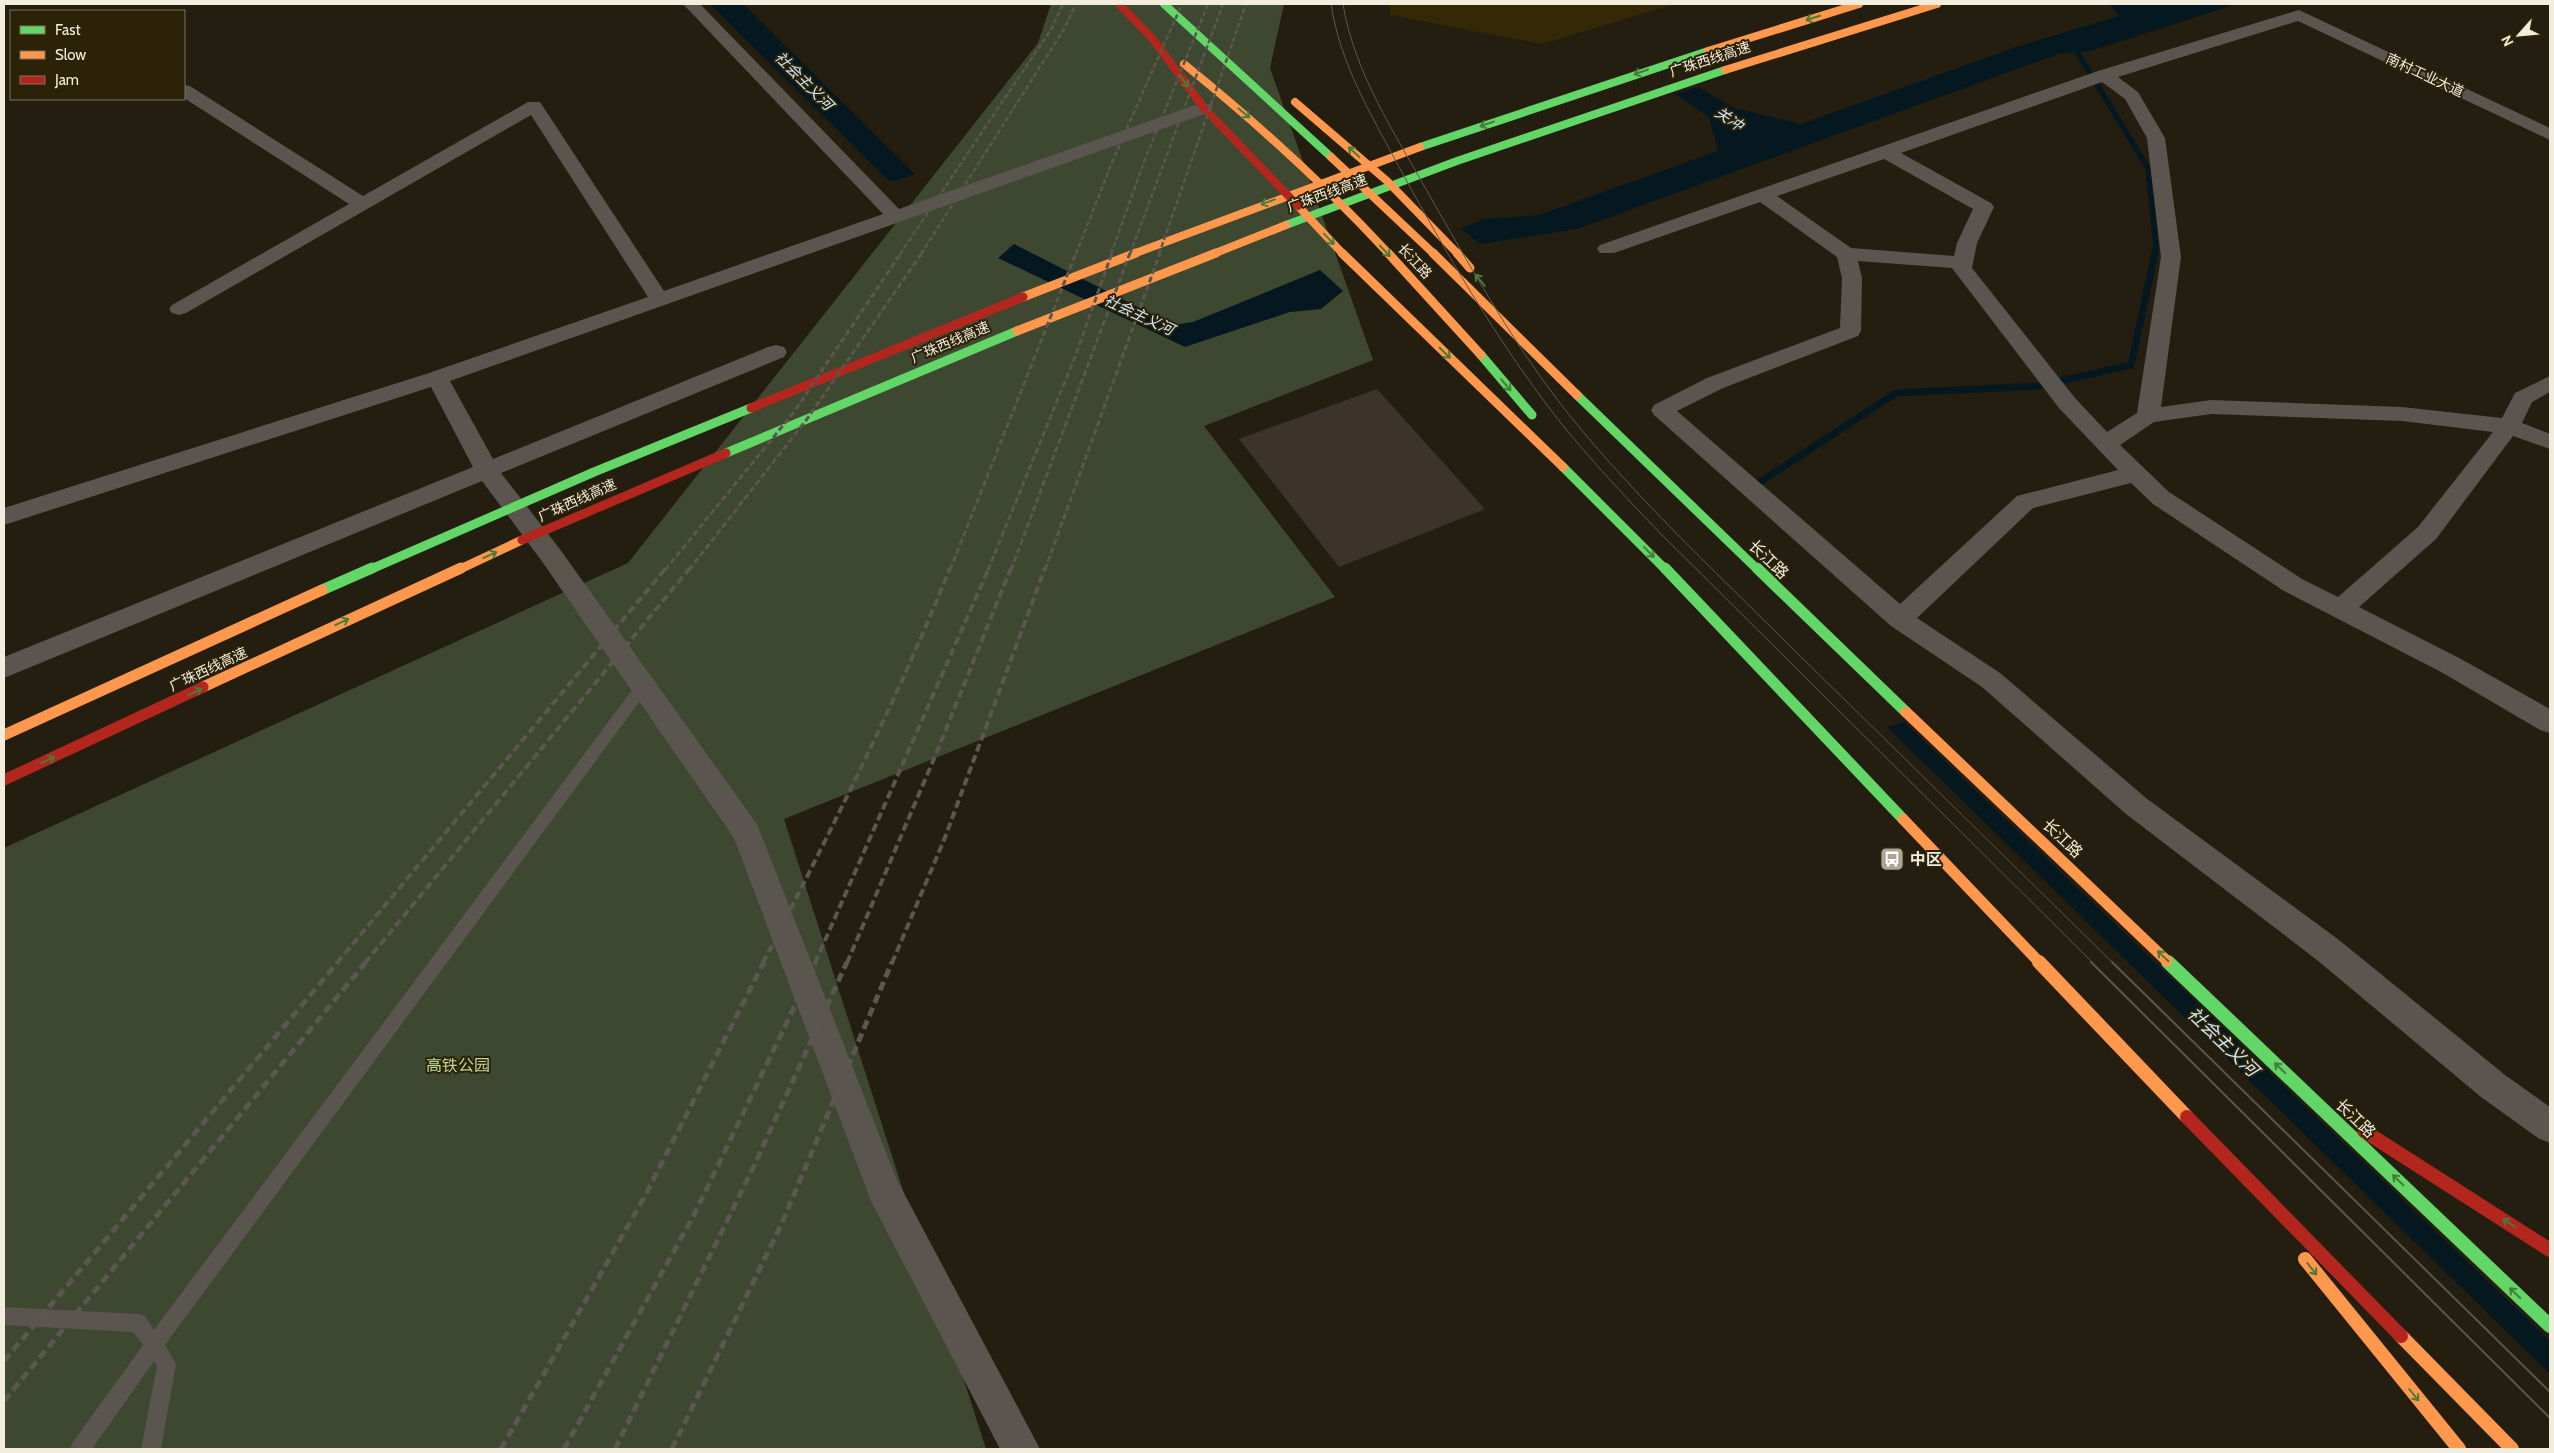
<svg xmlns="http://www.w3.org/2000/svg" width="2554" height="1453" viewBox="0 0 2554 1453" font-family="Cabin,'Noto Sans SC',sans-serif">
	<style>
		.built { fill: #342807 }
		.green { fill: #3e4830 }
		.water { fill: #051820 }
		.lines { fill: none; stroke-linecap: round; stroke-linejoin: round }
		.stream-far1 { stroke: #051820; stroke-width: 5.5 }
		.stream { stroke: #051820; stroke-width: 7 }
		.building { fill: #3c342b }
		.lane { fill: #5b554f; fill-rule: evenodd }
		.street { fill: #5b554f; fill-rule: evenodd }
		.fast-far3 { stroke: #63d668; stroke-width: 8 }
		.fast-far2 { stroke: #63d668; stroke-width: 9 }
		.fast-far1 { stroke: #63d668; stroke-width: 11 }
		.fast { stroke: #63d668; stroke-width: 14 }
		.slow-far3 { stroke: #ff974d; stroke-width: 8 }
		.slow-far2 { stroke: #ff974d; stroke-width: 9 }
		.slow-far1 { stroke: #ff974d; stroke-width: 11 }
		.slow { stroke: #ff974d; stroke-width: 14 }
		.jam-far3 { stroke: #b3261e; stroke-width: 8 }
		.jam-far2 { stroke: #b3261e; stroke-width: 9 }
		.jam-far1 { stroke: #b3261e; stroke-width: 11 }
		.jam { stroke: #b3261e; stroke-width: 14 }
		.tram-far1 { stroke: #5b564f; stroke-width: 1 }
		.tram { stroke: #5b564f; stroke-width: 2 }
		.rail-far3 { stroke: #5b564f; stroke-width: 2.5; stroke-dasharray: 5 2.5; stroke-linecap: butt }
		.rail-far2 { stroke: #5b564f; stroke-width: 3; stroke-dasharray: 6 3; stroke-linecap: butt }
		.rail-far1 { stroke: #5b564f; stroke-width: 4; stroke-dasharray: 8 4; stroke-linecap: butt }
		.rail { stroke: #5b564f; stroke-width: 5; stroke-dasharray: 9 5; stroke-linecap: butt }
		.oneway { stroke: #487c38 }
		.labels { text-anchor: middle; stroke-width: 4; stroke-linejoin: round; paint-order: stroke }
		.far-street-label { font-size: 14px; fill: #f3edde; stroke: #2c2208 }
		.far-water-label { font-size: 15px; font-style: italic; fill: #cee9f9; stroke: #2c2208 }
		.street-label { font-size: 16px; fill: #f3edde; stroke: #2c2208 }
		.poi-label { font-size: 16px; font-weight: bold; fill: #f3edde; stroke: #2c2208; text-anchor: start }
		.park-label { font-size: 16px; fill: #bbd99b; stroke: #2c2208 }
		.water-label { font-size: 18px; font-style: italic; fill: #cee9f9; stroke: #2c2208 }
	</style>
	<rect width="100%" height="100%" fill="#241e10"/>
	<polygon class="built" points="1389,4 1674,4 1542,44 1391,15"/>
	<polygon class="green" points="1051,4 1284,4 1270,68 1373,360 1204,426 1335,597 784,819 986,1449 4,1449 4,848 628,563 1038,43"/>
	<g class="water">
		<polygon points="710,4 743,4 915,174 896,181 888,180"/>
		<polygon points="2109,4 2237,4 2090,51 2058,54 1577,229 1480,244 1461,229 1483,219 1539,215 1718,151 1709,117 1675,94 1698,87 1734,108 1801,124 2019,46 2119,16"/>
		<polygon points="1014,244 1173,325 1193,322 1320,270 1343,291 1321,309 1290,312 1185,347 998,258"/>
		<polygon points="1904,722 2550,1341 2550,1374 1887,727"/>
	</g>
	<g class="lines">
		<polyline class="stream-far1" points="2071,42 2148,168 2156,246 2154,254"/>
		<polyline class="stream" points="1760,482 1896,393 2038,386 2131,365 2155,253"/>
	</g>
	<polygon class="building" points="1377,389 1485,509 1339,567 1239,439"/>
	<g class="lines">
		<polygon class="lane" points="643,681 650,686 648,690 165,1345 176,1364 161,1449 141,1449 157,1366 154,1361 92,1449 70,1449 73,1442 143,1345 133,1332 4,1325 4,1307 138,1314 145,1316 154,1330 638,682"/>
		<g class="street">
			<polygon points="683,4 700,4 899,209 1198,104 1210,104 1213,108 1210,112 450,381 493,459 768,347 776,345 784,347 787,352 784,357 501,473 559,548 757,824 897,1180 1040,1449 1000,1449 871,1201 734,838 541,560 482,481 4,678 4,657 473,467 431,387 4,525 4,508 429,373 648,297 531,115 186,313 179,315 172,313 169,309 172,305 349,204 184,98 184,85 190,86 363,196 528,102 540,102 664,291 883,214"/>
			<path d="M 2299,10 L 2550,128 L 2550,140 L 2298,21 L 2118,77 L 2138,92 L 2165,138 L 2181,257 L 2161,407 L 2211,400 L 2402,407 L 2502,418 L 2515,393 L 2550,376 L 2550,392 L 2532,402 L 2522,423 L 2550,434 L 2550,449 L 2513,436 L 2436,539 L 2359,607 L 2461,659 L 2550,709 L 2550,733 L 2540,730 L 2443,673 L 2284,591 L 2153,504 L 2131,483 L 2033,508 L 1917,618 L 2000,673 L 2146,798 L 2339,940 L 2505,1075 L 2550,1107 L 2550,1143 L 2538,1138 L 2481,1097 L 2317,960 L 2126,814 L 1982,687 L 1891,626 L 1654,415 L 1651,410 L 1654,405 L 1707,378 L 1840,328 L 1842,278 L 1837,257 L 1760,202 L 1614,253 L 1600,253 L 1597,249 L 1600,245 L 2098,71 ZM 2102,82 L 2125,99 L 2147,138 L 2161,257 L 2137,413 L 2107,432 L 2075,398 L 1972,268 L 1977,243 L 1994,207 L 1991,203 L 1901,153 ZM 1884,159 L 1973,209 L 1957,243 L 1954,256 L 1851,248 L 1777,196 ZM 1858,261 L 1952,268 L 2059,408 L 2118,470 L 2017,496 L 1900,604 L 1677,411 L 1723,388 L 1858,336 L 1861,331 L 1862,278 ZM 2211,414 L 2402,421 L 2493,432 L 2418,527 L 2338,597 L 2302,579 L 2169,492 L 2120,445 L 2154,422 Z"/>
		</g>
		<g class="fast-far3">
			<polyline points="1164,4 1331,157"/>
			<polyline points="1420,147 1708,51"/>
			<polyline points="1286,225 1457,161 1725,70"/>
		</g>
		<g class="fast-far2">
			<polyline points="1481,355 1532,415"/>
			<polyline points="1577,395 1758,570"/>
			<polyline points="726,453 1017,331"/>
			<polyline points="1563,467 1666,570"/>
			<polyline points="369,570 594,472 751,408"/>
		</g>
		<g class="fast-far1">
			<polyline points="1665,568 1903,819"/>
			<polyline points="1757,568 1906,712"/>
			<polyline points="322,590 372,568"/>
			<polyline points="2167,961 2169,963"/>
		</g>
		<polyline class="fast" points="2168,962 2550,1326"/>
		<g class="slow-far3">
			<polyline points="1708,51 1859,4"/>
			<path d="M 1184,64 C 1257,123 1325,185 1389,254"/>
			<polyline points="1725,70 1937,4"/>
			<polyline points="1295,102 1387,181 1458,254"/>
			<polyline points="1331,157 1434,254"/>
			<polyline points="1298,206 1343,254"/>
			<polyline points="1133,254 1420,147"/>
			<polyline points="1213,254 1286,225"/>
		</g>
		<g class="slow-far2">
			<polyline points="1342,253 1563,467"/>
			<polyline points="1388,253 1481,355"/>
			<polyline points="1433,253 1577,395"/>
			<polyline points="1457,253 1470,268"/>
			<polyline points="1023,297 1136,253"/>
			<polyline points="1017,331 1216,253"/>
			<polyline points="458,570 522,540"/>
		</g>
		<g class="slow-far1">
			<polyline points="203,687 461,568"/>
			<polyline points="1906,712 2167,961"/>
			<polyline points="4,735 322,590"/>
			<polyline points="1903,819 2040,963"/>
		</g>
		<g class="slow">
			<polyline points="2039,962 2187,1117"/>
			<polyline points="2305,1259 2459,1449"/>
			<polyline points="2401,1336 2512,1449"/>
		</g>
		<polyline class="jam-far3" points="1119,4 1152,38 1204,108 1298,206"/>
		<g class="jam-far2">
			<polyline points="751,408 1023,297"/>
			<polyline points="522,540 726,453"/>
		</g>
		<polyline class="jam-far1" points="4,780 203,687"/>
		<g class="jam">
			<polyline points="2187,1117 2401,1336"/>
			<polyline points="2364,1131 2550,1250"/>
		</g>
		<g class="tram-far1">
			<path d="M 1331,4 C 1340,64 1371,114 1399,167 C 1446,253 1496,339 1556,417 C 1589,458 1625,497 1662,535 L 2093,963"/>
			<path d="M 1343,4 C 1354,72 1394,132 1427,191 C 1467,261 1507,333 1556,398 C 1626,489 1711,567 1792,648 C 1899,753 2006,858 2113,963"/>
		</g>
		<g class="tram">
			<polyline points="2091,962 2550,1418"/>
			<polyline points="2112,962 2550,1392"/>
		</g>
		<g class="rail-far3">
			<polyline points="900,254 1052,28 1063,4"/>
			<polyline points="921,254 1064,29 1076,4"/>
			<polyline points="1076,254 1113,160 1182,4"/>
			<polyline points="1111,254 1144,162 1208,4"/>
			<polyline points="1130,254 1223,4"/>
			<polyline points="1159,254 1246,4"/>
		</g>
		<g class="rail-far2">
			<polyline points="665,570 794,412 901,253"/>
			<polyline points="689,570 807,419 922,253"/>
			<polyline points="950,570 1076,253"/>
			<polyline points="988,570 1075,357 1112,253"/>
			<polyline points="1011,570 1130,253"/>
			<polyline points="1045,570 1160,253"/>
		</g>
		<g class="rail-far1">
			<polyline points="337,963 666,568"/>
			<polyline points="365,963 690,568"/>
			<path d="M 763,963 C 829,834 896,703 950,568"/>
			<polyline points="815,963 989,568"/>
			<polyline points="847,963 936,754 1011,568"/>
			<polyline points="892,963 944,840 1045,568"/>
		</g>
		<g class="rail">
			<polyline points="4,1361 338,962"/>
			<polyline points="4,1401 366,962"/>
			<polyline points="501,1449 645,1196 764,962"/>
			<polyline points="564,1449 694,1215 816,962"/>
			<polyline points="615,1449 754,1166 847,962"/>
			<polyline points="672,1449 782,1223 892,962"/>
		</g>
	</g>
	<defs><path id="oneway-shaft" d="M-6 0H5M1.5-3L5.5 0L1.5 3" fill="none" stroke-width="1.6" stroke-linecap="round" stroke-linejoin="round" transform="scale(1.25)"/></defs>
	<g class="oneway">
		<use href="#oneway-shaft" transform="translate(1813 18) rotate(163)"/>
		<use href="#oneway-shaft" transform="translate(1641 72) rotate(161)"/>
		<use href="#oneway-shaft" transform="translate(1184 81) rotate(53)"/>
		<use href="#oneway-shaft" transform="translate(1244 113) rotate(39)"/>
		<use href="#oneway-shaft" transform="translate(1487 124) rotate(161)"/>
		<use href="#oneway-shaft" transform="translate(1354 152) rotate(-137)"/>
		<use href="#oneway-shaft" transform="translate(1268 202) rotate(160)"/>
		<use href="#oneway-shaft" transform="translate(1329 239) rotate(46)"/>
		<use href="#oneway-shaft" transform="translate(1385 251) rotate(47)"/>
		<use href="#oneway-shaft" transform="translate(1480 280) rotate(-129)"/>
		<use href="#oneway-shaft" transform="translate(1445 353) rotate(44)"/>
		<use href="#oneway-shaft" transform="translate(1506 385) rotate(50)"/>
		<use href="#oneway-shaft" transform="translate(1649 552) rotate(46)"/>
		<use href="#oneway-shaft" transform="translate(490 555) rotate(-24)"/>
		<use href="#oneway-shaft" transform="translate(342 622) rotate(-25)"/>
		<use href="#oneway-shaft" transform="translate(195 692) rotate(-25)"/>
		<use href="#oneway-shaft" transform="translate(48 760) rotate(-25)"/>
		<use href="#oneway-shaft" transform="translate(2163 956) rotate(-136)"/>
		<use href="#oneway-shaft" transform="translate(2280 1068) rotate(-136)"/>
		<use href="#oneway-shaft" transform="translate(2398 1180) rotate(-136)"/>
		<use href="#oneway-shaft" transform="translate(2509 1223) rotate(-148)"/>
		<use href="#oneway-shaft" transform="translate(2312 1269) rotate(52)"/>
		<use href="#oneway-shaft" transform="translate(2515 1293) rotate(-136)"/>
		<use href="#oneway-shaft" transform="translate(2414 1395) rotate(51)"/>
	</g>
	<defs>
		<g id="bus-square" transform="scale(1.25)"><rect x="-9" y="-9" width="18" height="18" rx="4" fill="#aba596" stroke="#2c2208"/><path d="M-5-6H5V4H4V6H2V4H-2V6H-4V4H-5ZM-3.5-4V0h7V-4ZM-3.5 1.2v1.5H-2V1.2ZM2 1.2v1.5H3.5V1.2Z" fill="#fff"/></g>
	</defs>
	<g fill-rule="evenodd">
		<use href="#bus-square" x="1892" y="859"/>
	</g>
	<g class="labels">
		<g class="far-street-label">
			<text transform="translate(1710 59) rotate(-18)" y="5">广珠西线高速</text>
			<text transform="translate(2425 75) rotate(25)" y="5">南村工业大道</text>
			<text transform="translate(1327 193) rotate(-20)" y="5">广珠西线高速</text>
			<text transform="translate(1415 261) rotate(47)" y="5">长江路</text>
			<text transform="translate(950 342) rotate(-23)" y="5">广珠西线高速</text>
			<text transform="translate(577 500) rotate(-24)" y="5">广珠西线高速</text>
			<text transform="translate(208 669) rotate(-25)" y="5">广珠西线高速</text>
		</g>
		<g class="far-water-label">
			<text transform="translate(804 81) rotate(45)" y="5">社会主义河</text>
			<text transform="translate(1729 119) rotate(33)" y="5">关冲</text>
			<text transform="translate(1139 315) rotate(25)" y="5">社会主义河</text>
		</g>
		<g class="street-label">
			<text transform="translate(1769 559) rotate(44)" y="6">长江路</text>
			<text transform="translate(2063 838) rotate(44)" y="6">长江路</text>
			<text transform="translate(2356 1118) rotate(44)" y="6">长江路</text>
		</g>
		<g class="poi-label">
			<text x="1910" y="865">中区</text>
		</g>
		<g class="park-label">
			<text x="458" y="1071">高铁公园</text>
		</g>
		<g class="water-label">
			<text transform="translate(2223 1042) rotate(44)" y="6">社会主义河</text>
		</g>
	</g>
	<rect width="2554" height="1453" fill="none" stroke="#f3edde" stroke-width="10"/>
	<rect x="10" y="10" width="175" height="90" fill="#2c2208" stroke="#7c735e"/>
	<rect x="20" y="26" width="25" height="8" fill="#63d668" stroke="#7c735e"/>
	<text x="55" y="35" font-size="15" fill="#f3edde">Fast</text>
	<rect x="20" y="51" width="25" height="8" fill="#ff974d" stroke="#7c735e"/>
	<text x="55" y="60" font-size="15" fill="#f3edde">Slow</text>
	<rect x="20" y="76" width="25" height="8" fill="#b3261e" stroke="#7c735e"/>
	<text x="55" y="85" font-size="15" fill="#f3edde">Jam</text>
	<g transform="translate(2519 35) rotate(243)" stroke="#2c2208" stroke-width="4" paint-order="stroke">
	<path d="M0-4L9 19L0 12L-9 19Z" fill="#f3edde"/>
	<text y="-8" font-size="14" font-weight="bold" text-anchor="middle" fill="#f3edde">N</text>
	</g>
</svg>
